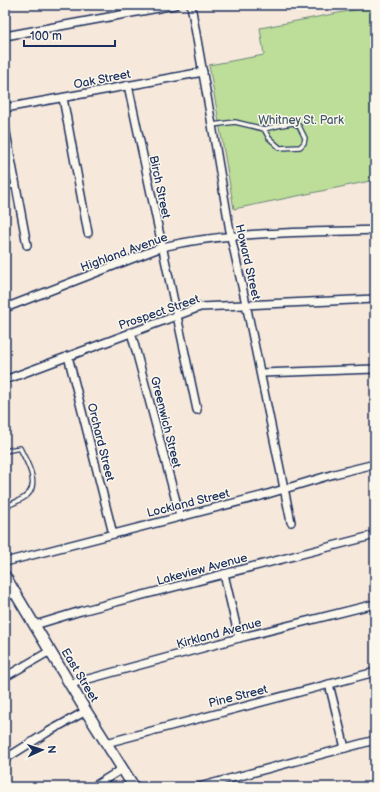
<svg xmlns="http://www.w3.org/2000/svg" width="380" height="792" viewBox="0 0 380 792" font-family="'Balsamiq Sans',sans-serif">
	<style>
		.green { fill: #bcde98; stroke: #6c867b }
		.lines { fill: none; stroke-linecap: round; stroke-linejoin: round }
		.service-casing { stroke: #1b2f5e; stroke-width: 6 }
		.minor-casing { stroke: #1b2f5e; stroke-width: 10 }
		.secondary-casing { stroke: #1b2f5e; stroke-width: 13 }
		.service { stroke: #fbf7ec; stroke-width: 3.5 }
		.minor { stroke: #fbf7ec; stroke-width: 7 }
		.secondary { stroke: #fbf7ec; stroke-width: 10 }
		.labels { text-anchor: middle; stroke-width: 3; stroke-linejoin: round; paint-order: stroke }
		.street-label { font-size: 12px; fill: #1b2f5e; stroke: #fbf7ec }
		.park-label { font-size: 12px; fill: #435b6c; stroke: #fbf7ec }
	</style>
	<rect width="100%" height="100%" fill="#f6e8db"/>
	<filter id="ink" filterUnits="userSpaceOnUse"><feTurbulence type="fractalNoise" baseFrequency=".025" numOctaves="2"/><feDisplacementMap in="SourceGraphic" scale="8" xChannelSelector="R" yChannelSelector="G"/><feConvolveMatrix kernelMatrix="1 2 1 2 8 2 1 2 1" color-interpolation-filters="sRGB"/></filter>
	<g filter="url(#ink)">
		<polygon class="green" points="375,6 375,180 234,209 209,65 264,55 260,28"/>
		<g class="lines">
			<g class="service-casing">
				<g id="service">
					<polyline points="212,125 235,122 264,129 281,125 293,123 299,126 305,138 304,143 300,147 280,148 269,138 264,129"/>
					<polyline points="5,169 12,168"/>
					<polyline points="5,187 16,186"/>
					<path d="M 5,451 L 20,448 C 26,461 42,485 25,497 C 19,501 11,504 5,507"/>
				</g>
			</g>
			<g class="minor-casing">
				<g id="minor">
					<polyline points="191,5 212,125 231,237 246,304 291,522"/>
					<polyline points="5,36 175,5"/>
					<polyline points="128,85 197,410"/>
					<polyline points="63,98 88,233"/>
					<polyline points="5,108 203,72"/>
					<polyline points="5,127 27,245"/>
					<path d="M 5,308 L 162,247 C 230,231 305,233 375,230"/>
					<polyline points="131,332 180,516"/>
					<polyline points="68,356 113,534"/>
					<polyline points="261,373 375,369"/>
					<polyline points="5,380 200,307 375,299"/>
					<polyline points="5,562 261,496 334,474 375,464"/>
					<polyline points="224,574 239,638"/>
					<polyline points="5,598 15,592"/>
					<polyline points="35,625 81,611 375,535"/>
					<polyline points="5,677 50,651"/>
					<polyline points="70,684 239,638 375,604"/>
					<polyline points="329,684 345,748"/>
					<polyline points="106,743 375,672"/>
					<polyline points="5,759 48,732 86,711"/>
					<polyline points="93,787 122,769"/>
					<polyline points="199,787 375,740"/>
				</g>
			</g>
			<g class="secondary-casing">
				<polyline id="secondary" points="5,576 86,711 134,787"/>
			</g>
			<use href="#service" class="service"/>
			<use href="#minor" class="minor"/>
			<use href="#secondary" class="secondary"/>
		</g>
	</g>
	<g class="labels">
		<g class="street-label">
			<text transform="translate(102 79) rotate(-11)" y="4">Oak Street</text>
			<text transform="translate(160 187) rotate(78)" y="4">Birch Street</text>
			<text transform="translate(124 252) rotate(-20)" y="4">Highland Avenue</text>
			<text transform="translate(248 262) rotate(77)" y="4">Howard Street</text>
			<text transform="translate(159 312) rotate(-19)" y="4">Prospect Street</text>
			<text transform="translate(166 422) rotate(76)" y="4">Greenwich Street</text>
			<text transform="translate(101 442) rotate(76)" y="4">Orchard Street</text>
			<text transform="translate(188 503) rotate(-14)" y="4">Lockland Street</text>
			<text transform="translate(202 569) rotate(-15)" y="4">Lakeview Avenue</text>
			<text transform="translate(219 633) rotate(-15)" y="4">Kirkland Avenue</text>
			<text transform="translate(80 675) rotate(59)" y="4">East Street</text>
			<text transform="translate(238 696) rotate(-14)" y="4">Pine Street</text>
		</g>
		<g class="park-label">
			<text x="301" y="124">Whitney St. Park</text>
		</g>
	</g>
	<rect width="380" height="792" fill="none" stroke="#fbf7ec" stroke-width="20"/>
	<rect x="10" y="10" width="360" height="772" fill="none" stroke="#1b2f5e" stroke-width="1.5" filter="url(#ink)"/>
	<g transform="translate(42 750) rotate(87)" stroke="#fbf7ec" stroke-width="3" paint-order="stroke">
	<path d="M0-3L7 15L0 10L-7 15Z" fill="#1b2f5e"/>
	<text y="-6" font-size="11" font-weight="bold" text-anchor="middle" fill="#1b2f5e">N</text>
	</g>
	<path d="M24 40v6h91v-6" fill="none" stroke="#1b2f5e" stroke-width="2"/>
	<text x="30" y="40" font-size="12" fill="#1b2f5e" stroke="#fbf7ec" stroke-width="3" paint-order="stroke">100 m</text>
</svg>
